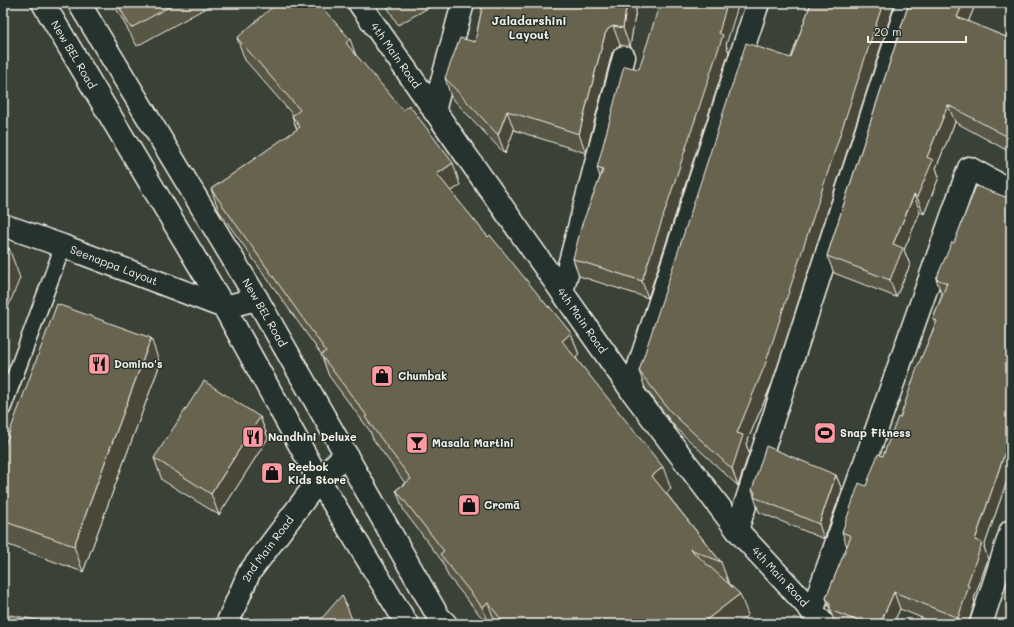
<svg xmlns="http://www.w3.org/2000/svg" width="1014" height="627" viewBox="0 0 1014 627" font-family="Mali,sans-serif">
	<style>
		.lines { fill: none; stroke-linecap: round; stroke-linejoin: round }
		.service-casing { stroke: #f4f1e8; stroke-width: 18 }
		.minor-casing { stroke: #f4f1e8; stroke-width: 25 }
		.secondary-casing { stroke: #f4f1e8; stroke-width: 25 }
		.service { stroke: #26332d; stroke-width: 15 }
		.minor { stroke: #26332d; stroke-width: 22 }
		.secondary { stroke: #26332d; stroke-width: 22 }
		.wall { fill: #595645; stroke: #f4f1e8 }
		.shaded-wall { fill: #484638; stroke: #f4f1e8 }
		.building { fill: #676450; stroke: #f4f1e8 }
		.labels { text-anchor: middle; stroke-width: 3; stroke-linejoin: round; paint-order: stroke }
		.street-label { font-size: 11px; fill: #f4f1e8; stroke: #26332d }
		.poi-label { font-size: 11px; font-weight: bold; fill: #f4f1e8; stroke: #26332d; text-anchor: start }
		.neighbourhood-label { font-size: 12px; font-weight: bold; fill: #f4f1e8; stroke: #26332d }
	</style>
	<rect width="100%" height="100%" fill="#3a4238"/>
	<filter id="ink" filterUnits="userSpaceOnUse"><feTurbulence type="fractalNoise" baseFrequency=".025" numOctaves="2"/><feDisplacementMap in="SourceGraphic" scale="8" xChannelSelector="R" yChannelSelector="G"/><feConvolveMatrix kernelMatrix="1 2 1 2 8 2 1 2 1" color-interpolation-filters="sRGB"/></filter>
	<g filter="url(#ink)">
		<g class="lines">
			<g class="service-casing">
				<polyline id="service" points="3,408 63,246"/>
			</g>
			<g class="minor-casing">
				<g id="minor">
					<path id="s1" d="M 359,3 L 631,390 L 737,530 L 824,624"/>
					<polyline points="434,111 463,3"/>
					<path id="s2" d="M 3,225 L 63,246 L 224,307 L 257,299"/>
					<polyline points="562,292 624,57"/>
					<polyline points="631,390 758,3"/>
					<polyline points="737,530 908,3"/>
					<polyline points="812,612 969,168 1011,191"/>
					<path id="s3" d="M 227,624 L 249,573 L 319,480 L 346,454"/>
					<polyline points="981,624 1011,531"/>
				</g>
			</g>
			<g class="secondary-casing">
				<g id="secondary">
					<path id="s4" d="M 43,3 L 224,307 L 319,480 L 407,624"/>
					<path id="s5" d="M 79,3 L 257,299 L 438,616 L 446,624"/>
				</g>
			</g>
			<use href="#service" class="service"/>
			<use href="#minor" class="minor"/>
			<use href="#secondary" class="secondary"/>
		</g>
		<g class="wall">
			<polygon points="114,3 215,3 137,46 116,8"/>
			<polygon points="385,3 437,3 398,25"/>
			<polygon points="483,3 637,3 630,47 620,45 615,49 612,53 586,153 514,130 505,154 451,97 445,78 475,42"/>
			<polygon points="811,3 895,3 772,383 746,444 749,453 738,486 676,428 645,388 639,371 791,58"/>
			<polygon points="909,3 976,3 968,22 1011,39 1011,154 1010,152 955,122 936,168 939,177 924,214 920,212 904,250 910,265 896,297 834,273 827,256"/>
			<polygon points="237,38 355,54 460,185 451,192 488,237 549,308 571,333 579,355 576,358 671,489 666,493 721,562 729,584 748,615 737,624 487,624 448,576 442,561 404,511 396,490 405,483 373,439 370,431 329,376 321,354 219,211 211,189 297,130 292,116 293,115 245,60"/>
			<polygon points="726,45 729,52 648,298 579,276 573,259 600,177 597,168 639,69"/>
			<polygon points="1011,199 1011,469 984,547 988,559 974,599 975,602 968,624 937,624 900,609 893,624 835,624 826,598 847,547 842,532 866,486 883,456 900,418 935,324 933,319 942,295 936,279 954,243"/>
			<polygon points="160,364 83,572 3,543 3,450"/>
			<polygon points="260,417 268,438 219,515 162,480 154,458"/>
			<polygon points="836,475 842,490 824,539 759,512 754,497 754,495 752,490"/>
		</g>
		<g class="shaded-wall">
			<polygon points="627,3 637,3 630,47 623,28"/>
			<polygon points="727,3 739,3 726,45 729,52 648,298 642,281"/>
			<polygon points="883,3 895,3 772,383 746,444 749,453 738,486 732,469 737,433"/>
			<polygon points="963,3 976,3 963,34 957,17"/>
			<polygon points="613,26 620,45 615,49 612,53 586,153 579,134 605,34 608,29"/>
			<polygon points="350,39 358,61 346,43"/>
			<polygon points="948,105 955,122 936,168 939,177 924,214 917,197 927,157"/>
			<polygon points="507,111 514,130 505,154 498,135"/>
			<polygon points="453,163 460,185 445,196 437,174"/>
			<polygon points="914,195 920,212 904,250 910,265 896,297 890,280 893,244"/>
			<polygon points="9,248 20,278 3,320 3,264"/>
			<polygon points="571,333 579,355 570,363 562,341"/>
			<polygon points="151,338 160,364 83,572 74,546"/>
			<polygon points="260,417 268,438 219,515 211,494"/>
			<polygon points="1011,440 1011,452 1009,447"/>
			<polygon points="1007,446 1011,457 1011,469 984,547 988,559 974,599 975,602 968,624 960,624 958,618 967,585 975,540"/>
			<polygon points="663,467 671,489 660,498 652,476"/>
			<polygon points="836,475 842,490 824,539 819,524"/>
			<polygon points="894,592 900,609 893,624 880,624"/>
			<polygon points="740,594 748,615 737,624 701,624"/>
			<polygon points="488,603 496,624 489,624 482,607"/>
		</g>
		<g class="building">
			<polygon points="117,3 176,3 131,28"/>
			<polygon points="277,3 318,3 350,39 346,43 403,110 409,105 453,163 437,174 488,237 490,235 549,308 549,306 571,333 562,341 663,467 652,476 721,562 690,549 740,594 701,624 505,624 488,603 482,607 440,554 444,551 396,490 411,479 365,417 367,416 321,355 326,351 211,189 300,127 292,116 300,110 237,38"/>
			<polygon points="483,3 627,3 623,28 613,26 608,29 605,34 579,134 507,111 498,135 445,78 460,38 475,42"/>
			<polygon points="660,3 727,3 719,33 723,35 642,281 573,259 582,224 603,170 597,168 624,66 639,69"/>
			<polygon points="811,3 883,3 765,365 737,433 743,435 732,469 670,411 639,371 746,43 791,58"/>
			<polygon points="909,3 963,3 957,17 1011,39 1011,143 1006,140 1008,137 948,105 927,157 933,160 917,197 914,195 893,244 903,248 890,280 827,256"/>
			<polygon points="976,186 1011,199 1011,440 1009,447 1007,446 975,540 982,543 967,585 969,586 958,618 894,592 880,624 865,624 830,610 830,604 826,598 851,536 842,532 859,483 866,486 878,454 883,456 898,417 900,418 918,365 937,321 933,319 947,283 936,279 952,242 954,243"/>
			<polygon points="3,246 9,248 3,264"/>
			<polygon points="57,304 151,338 74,546 3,521 3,450"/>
			<polygon points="204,381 260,417 211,494 154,458"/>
			<polygon points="766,446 836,475 819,524 754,497 755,492 752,490"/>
			<polygon points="342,595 354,624 254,624 254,619 322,618"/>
			<polygon points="10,615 58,624 8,624"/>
		</g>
	</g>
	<defs>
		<g id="restaurant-square" transform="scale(1.15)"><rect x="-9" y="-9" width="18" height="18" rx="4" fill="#ff9aa2" stroke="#26332d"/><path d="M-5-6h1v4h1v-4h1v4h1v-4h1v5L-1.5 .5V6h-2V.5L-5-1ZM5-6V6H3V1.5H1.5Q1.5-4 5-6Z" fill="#111"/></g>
		<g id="shop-square" transform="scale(1.15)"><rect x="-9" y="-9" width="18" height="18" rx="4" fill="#ff9aa2" stroke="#26332d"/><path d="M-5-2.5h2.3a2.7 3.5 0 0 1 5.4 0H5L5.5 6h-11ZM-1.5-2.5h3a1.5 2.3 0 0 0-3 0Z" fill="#111"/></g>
		<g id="stadium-square" transform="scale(1.15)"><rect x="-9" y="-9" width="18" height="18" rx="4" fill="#ff9aa2" stroke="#26332d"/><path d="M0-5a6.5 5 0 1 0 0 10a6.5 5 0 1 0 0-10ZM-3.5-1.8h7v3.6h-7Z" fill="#111"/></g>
		<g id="bar-square" transform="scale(1.15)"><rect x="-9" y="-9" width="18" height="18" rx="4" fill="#ff9aa2" stroke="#26332d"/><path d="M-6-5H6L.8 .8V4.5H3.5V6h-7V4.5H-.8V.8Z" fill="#111"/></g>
	</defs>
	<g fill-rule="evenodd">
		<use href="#restaurant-square" x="99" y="364"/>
		<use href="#shop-square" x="382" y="376"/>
		<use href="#stadium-square" x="825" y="433"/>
		<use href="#restaurant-square" x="253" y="437"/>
		<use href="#bar-square" x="417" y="443"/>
		<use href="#shop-square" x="272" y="473"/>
		<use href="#shop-square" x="469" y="505"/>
	</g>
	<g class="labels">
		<g class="street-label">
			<text dy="4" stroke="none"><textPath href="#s4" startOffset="60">New BEL Road</textPath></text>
			<text dy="4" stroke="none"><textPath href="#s1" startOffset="64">4th Main Road</textPath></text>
			<text dy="4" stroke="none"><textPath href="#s2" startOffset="118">Seenappa Layout</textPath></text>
			<text dy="4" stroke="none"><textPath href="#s5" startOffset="361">New BEL Road</textPath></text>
			<text dy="4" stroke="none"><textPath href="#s1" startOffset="388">4th Main Road</textPath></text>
			<text dy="4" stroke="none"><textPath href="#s3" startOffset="86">2nd Main Road</textPath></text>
			<text dy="4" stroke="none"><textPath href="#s1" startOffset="712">4th Main Road</textPath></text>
		</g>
		<g class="poi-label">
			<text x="114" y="368">Domino's</text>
			<text x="398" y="380">Chumbak</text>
			<text x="840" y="437">Snap Fitness</text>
			<text x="268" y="441">Nandhini Deluxe</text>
			<text x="432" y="447">Masala Martini</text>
			<text x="288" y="471">Reebok<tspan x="288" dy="13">Kids Store</tspan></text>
			<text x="484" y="509">Cromā</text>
		</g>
		<g class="neighbourhood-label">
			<text x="529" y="25">Jaladarshini<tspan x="529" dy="14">Layout</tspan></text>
		</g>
	</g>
	<rect width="1014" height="627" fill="none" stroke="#26332d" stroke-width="16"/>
	<rect x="8" y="8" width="998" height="611" fill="none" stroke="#f4f1e8" stroke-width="1.5" filter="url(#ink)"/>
	<path d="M868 36v6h98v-6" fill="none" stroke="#f4f1e8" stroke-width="2"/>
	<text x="874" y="36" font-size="12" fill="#f4f1e8" stroke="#26332d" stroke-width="3" paint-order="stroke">20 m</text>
</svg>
